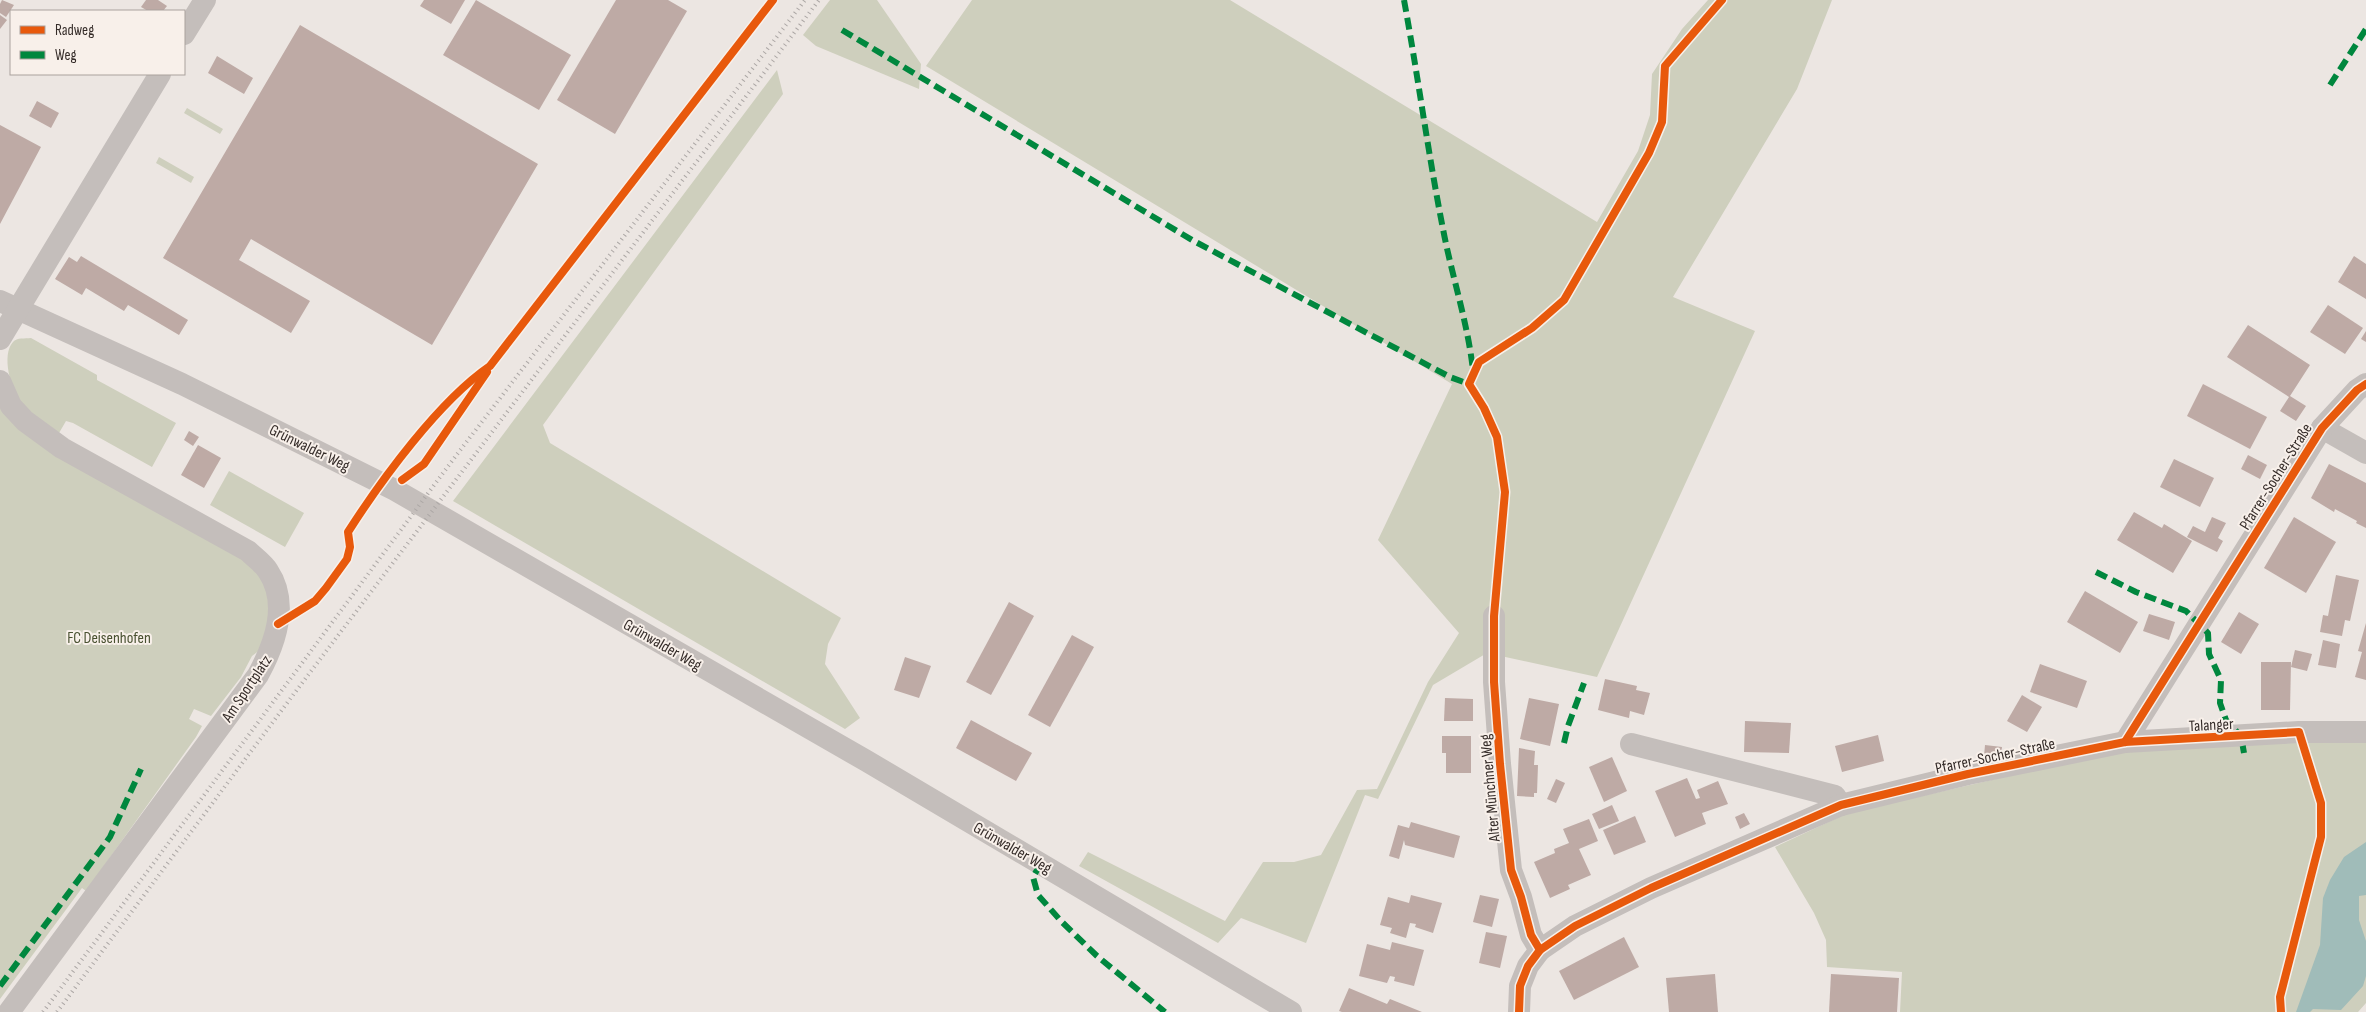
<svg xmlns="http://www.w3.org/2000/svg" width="2366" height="1012" viewBox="0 0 2366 1012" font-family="'Sofia Sans Condensed',sans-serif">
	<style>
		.green { fill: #cecfbd }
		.water { fill: #a0bcb9 }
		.building { fill: #beaaa5 }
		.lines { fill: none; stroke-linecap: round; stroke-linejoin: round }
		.minor { stroke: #c4bebb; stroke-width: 22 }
		.rail { stroke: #aca7a5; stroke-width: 4; stroke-dasharray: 1 4; stroke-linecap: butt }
		.quiet { stroke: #00873e; stroke-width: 6; stroke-dasharray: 12 6; stroke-linecap: butt }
		.cycleway-casing { stroke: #f8f0ea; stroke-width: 11 }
		.cycleway { stroke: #e8590c; stroke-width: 8 }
		.labels { text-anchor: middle; stroke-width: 4; stroke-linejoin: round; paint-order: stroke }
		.street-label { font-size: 16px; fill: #352c29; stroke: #f8f0ea }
		.park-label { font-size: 16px; fill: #485030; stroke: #f8f0ea }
	</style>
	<rect width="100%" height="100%" fill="#ece6e2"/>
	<g class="green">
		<polygon points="830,0 877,0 921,64 919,89 816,46 803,35"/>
		<polygon points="972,0 1230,0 1597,222 1638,151 1650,115 1652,74 1682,29 1708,0 1832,0 1797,89 1673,297 1755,331 1597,677 1487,653 1433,685 1378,799 1365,795 1306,943 1241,918 1218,943 1079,866 1088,852 1225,921 1263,862 1294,862 1321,855 1357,790 1377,789 1428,682 1459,633 1378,540 1452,384 926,66"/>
		<polygon points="777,70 783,94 543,425 550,443 841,618 828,644 825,664 860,718 845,729 453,501"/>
		<polygon points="187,108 223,129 220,134 184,113"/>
		<polygon points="159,157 194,177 191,183 156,163"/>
		<path d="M 31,338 L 97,375 L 97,380 L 176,423 L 152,467 L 73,423 L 66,421 L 59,433 C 46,423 30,414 20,401 C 11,389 1,355 13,342 C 17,337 25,339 31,338 Z"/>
		<polygon points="0,406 244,556 261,574 269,594 269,616 261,649 252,656 241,677 211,716 194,709 189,719 202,726 196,737 86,891 82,888 0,999"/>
		<polygon points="229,471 304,513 285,547 210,505"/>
		<polygon points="2366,739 2366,1003 2358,1012 1900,1012 1902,972 1827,967 1826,940 1814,913 1775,847 1848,813 2126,749"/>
	</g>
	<polygon class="water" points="2366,842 2366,895 2359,896 2359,920 2366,941 2366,976 2363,986 2341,1010 2313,1009 2310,1012 2296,1012 2320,945 2323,898 2330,880 2344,857"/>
	<g class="building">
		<polygon points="2,0 14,5 6,17 0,13 0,4"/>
		<polygon points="146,0 158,0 167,6 163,11 148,11 141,7"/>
		<polygon points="424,0 465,0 451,24 420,6"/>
		<polygon points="476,0 571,55 539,110 443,55"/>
		<polygon points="616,0 668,0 687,11 615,134 557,100"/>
		<polygon points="0,15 7,20 0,29"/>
		<polygon points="300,25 538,164 432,345 251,239 239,260 310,301 291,333 163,258"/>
		<polygon points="217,56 253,78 244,94 208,73"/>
		<polygon points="37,101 59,113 51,128 29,116"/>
		<polygon points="0,125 41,147 0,224"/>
		<polygon points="81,256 188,320 179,335 128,305 124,311 86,288 82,295 55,279 69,257 77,262"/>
		<polygon points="2354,256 2366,264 2366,299 2338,282"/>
		<polygon points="2328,305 2363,328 2345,354 2310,332"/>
		<polygon points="2248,325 2310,365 2290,396 2306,406 2296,421 2280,411 2289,397 2227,357"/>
		<polygon points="2366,331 2366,342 2361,339"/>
		<polygon points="2203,384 2267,417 2250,449 2187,416"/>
		<polygon points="189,431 199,437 193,446 184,440"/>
		<polygon points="198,445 221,458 204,488 181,475"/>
		<polygon points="2248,455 2267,465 2260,479 2241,469"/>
		<polygon points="2174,459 2214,478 2200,507 2160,487"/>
		<polygon points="2329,464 2366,483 2366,528 2356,523 2357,521 2335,509 2334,512 2311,498"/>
		<polygon points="2134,512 2162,528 2164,524 2192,541 2173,573 2117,540"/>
		<polygon points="2212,517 2226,523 2218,538 2223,541 2217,552 2187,537 2193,526 2205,532"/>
		<polygon points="2294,517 2336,542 2306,593 2264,568"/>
		<polygon points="2336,575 2359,580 2350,621 2345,620 2342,636 2320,632 2323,615 2328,616"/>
		<polygon points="2085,591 2138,622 2120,653 2067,622"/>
		<polygon points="1009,602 1034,616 991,695 966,682"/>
		<polygon points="2239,612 2259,624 2241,654 2221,642"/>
		<polygon points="2149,614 2175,622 2169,640 2143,631"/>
		<polygon points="2366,623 2366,680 2355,677 2362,652 2358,651"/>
		<polygon points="1072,635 1094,647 1050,727 1028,715"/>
		<polygon points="2323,640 2340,644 2336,668 2318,665"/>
		<polygon points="2295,650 2312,654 2307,671 2291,667"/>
		<polygon points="905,657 931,666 919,698 894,690"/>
		<polygon points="2261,662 2291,662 2290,710 2261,710"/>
		<polygon points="2040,664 2087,681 2077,708 2030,692"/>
		<polygon points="1605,679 1637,686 1636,690 1650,693 1644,715 1630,711 1629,718 1598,710"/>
		<polygon points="2022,695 2042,707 2027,732 2007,721"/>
		<polygon points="1445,698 1473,699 1473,721 1444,721"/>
		<polygon points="1529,698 1559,704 1550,746 1520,739"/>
		<polygon points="971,720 1032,753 1016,781 956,748"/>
		<polygon points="1745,721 1791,723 1789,753 1744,752"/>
		<polygon points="1878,735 1884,761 1842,772 1835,746"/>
		<polygon points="1442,736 1471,736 1471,773 1446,773 1446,753 1442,753"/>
		<polygon points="1985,745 2002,747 2001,757 1984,756"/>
		<polygon points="1519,748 1535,751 1534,765 1538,765 1537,793 1534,793 1534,797 1517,796"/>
		<polygon points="1612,757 1627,791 1604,802 1589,767"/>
		<polygon points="1687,778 1696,799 1700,798 1697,790 1718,781 1728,804 1702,813 1706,824 1675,837 1655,791"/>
		<polygon points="1556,779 1565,783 1556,803 1547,799"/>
		<polygon points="1612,805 1619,821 1599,829 1592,814"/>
		<polygon points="1744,813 1750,824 1740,829 1735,817"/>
		<polygon points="1635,816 1646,842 1614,855 1603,830"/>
		<polygon points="1589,819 1598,841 1579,849 1591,875 1568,885 1570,889 1550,898 1534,862 1555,853 1554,849 1569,843 1563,829"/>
		<polygon points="1411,822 1460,836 1454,858 1405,845 1404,840 1399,859 1389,856 1398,825 1409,828"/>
		<polygon points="1411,895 1442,903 1433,933 1415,927 1416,924 1410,923 1406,938 1390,933 1392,928 1380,925 1388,897 1409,903"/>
		<polygon points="1480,895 1499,899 1492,927 1473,922"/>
		<polygon points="1486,932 1507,936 1500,968 1479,963"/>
		<polygon points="1624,937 1639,967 1574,1000 1559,971"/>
		<polygon points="1392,942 1424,950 1414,986 1394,981 1395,977 1390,976 1387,983 1359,976 1367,944 1390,950"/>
		<polygon points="1715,974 1718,1012 1669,1012 1666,978"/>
		<polygon points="1831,974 1899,978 1897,1012 1829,1012"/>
		<polygon points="1349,988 1387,1004 1390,999 1422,1012 1342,1012 1339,1011"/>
	</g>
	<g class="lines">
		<g class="minor">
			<polyline points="184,34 205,0"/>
			<polyline points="0,301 182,384 395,490 865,760 1291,1012"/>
			<polyline points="0,339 160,74"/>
			<path d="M 0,381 L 11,406 L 25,421 L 62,448 L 248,551 C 254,557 263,563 268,571 C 290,604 275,644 258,675 L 9,1012"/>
			<polyline points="2322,428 2366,453"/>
			<polyline points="1494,616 1494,682 1500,764 1511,870 1521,897 1531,935 1540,950"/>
			<polyline points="2125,742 2322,428 2357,390 2366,384"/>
			<polyline points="1631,744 1835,796 1841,805"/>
			<polyline points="1519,1012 1520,986 1528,966 1540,950 1575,926 1651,888 1841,805 1968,774 2125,742 2299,732 2366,732"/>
		</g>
		<g class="rail">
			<polyline points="43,1012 455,457 805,0"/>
			<polyline points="57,1012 293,695 819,0"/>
		</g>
		<g class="quiet">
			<path d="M 1404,0 C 1418,76 1428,153 1443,229 C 1452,277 1468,323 1473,371"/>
			<polyline points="842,30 1192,240 1450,377 1469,384"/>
			<polyline points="2330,85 2366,29"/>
			<polyline points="2096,572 2136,592 2186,611 2208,633 2209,654 2221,680 2220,703 2226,720 2241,736 2244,753"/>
			<polyline points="1564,743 1568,726 1584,683"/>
			<polyline points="1041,863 1033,877 1038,895 1061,921 1097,956 1165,1012"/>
			<polyline points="0,986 110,837 141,769"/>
		</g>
		<g class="cycleway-casing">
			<g id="cycleway">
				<polyline points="402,480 424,464 487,372"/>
				<path d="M 278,624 L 315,601 L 326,588 L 347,559 L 350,547 L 348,532 C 382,479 439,401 490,366 L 773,0"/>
				<polyline points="2125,742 2322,428 2357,390 2366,384"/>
				<polyline points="1540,950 1531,935 1521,897 1511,870 1500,764 1494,682 1494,616 1505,492 1497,437 1484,408 1469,384 1479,362 1532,328 1564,300 1649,153 1662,122 1665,66 1722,0"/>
				<polyline points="1519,1012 1520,986 1528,966 1540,950 1575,926 1651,888 1841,805 1968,774 2125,742 2299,732 2321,803 2321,837 2280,997 2281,1012"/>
			</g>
		</g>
		<use href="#cycleway" class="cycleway"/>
	</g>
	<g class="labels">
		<g class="street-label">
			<text transform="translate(310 447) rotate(26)" y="6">Grünwalder Weg</text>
			<text transform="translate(2275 476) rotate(-58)" y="6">Pfarrer-Socher-Straße</text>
			<text transform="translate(663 644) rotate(30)" y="6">Grünwalder Weg</text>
			<text transform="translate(246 688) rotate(-56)" y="6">Am Sportplatz</text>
			<text transform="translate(2211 724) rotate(-3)" y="6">Talanger</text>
			<text transform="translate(1995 755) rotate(-12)" y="6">Pfarrer-Socher-Straße</text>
			<text transform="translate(1489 788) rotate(-95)" y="6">Alter Münchner Weg</text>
			<text transform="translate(1013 847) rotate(30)" y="6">Grünwalder Weg</text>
		</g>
		<g class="park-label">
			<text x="109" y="643">FC Deisenhofen</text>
		</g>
	</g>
	<rect x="10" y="10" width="175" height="65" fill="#f8f0ea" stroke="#aaa29d"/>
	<rect x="20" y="26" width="25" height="8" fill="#e8590c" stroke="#aaa29d"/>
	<text x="55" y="35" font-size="15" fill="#352c29">Radweg</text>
	<rect x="20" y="51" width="25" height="8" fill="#00873e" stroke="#aaa29d"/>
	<text x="55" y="60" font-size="15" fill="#352c29">Weg</text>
</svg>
